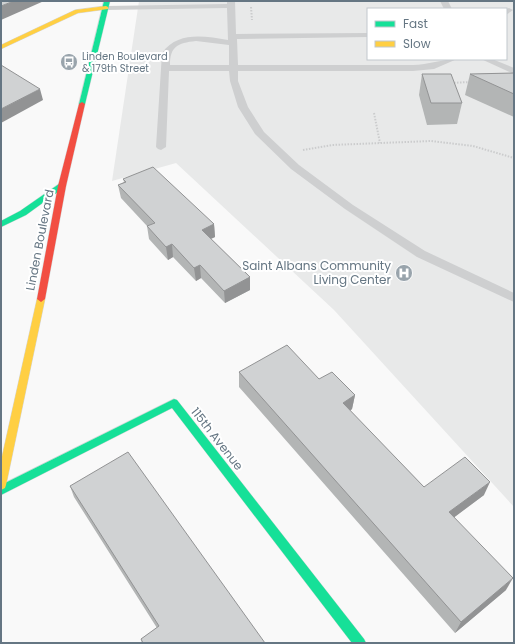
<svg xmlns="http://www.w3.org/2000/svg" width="515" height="644" viewBox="0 0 515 644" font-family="Poppins,sans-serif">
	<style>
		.built { fill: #e8e9e9; fill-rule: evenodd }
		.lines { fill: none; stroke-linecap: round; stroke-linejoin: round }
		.fast-casing { stroke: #d5d6d7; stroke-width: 1 }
		.slow-casing { stroke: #d5d6d7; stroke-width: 1 }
		.jam-casing { stroke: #d5d6d7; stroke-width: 1 }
		.path { stroke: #cbcccd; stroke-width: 2; stroke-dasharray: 1.5 1.5; stroke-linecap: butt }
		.lane { fill: #cecfd0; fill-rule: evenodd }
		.fast { fill: #16e098; fill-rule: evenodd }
		.slow { fill: #ffcf43; fill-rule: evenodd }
		.jam { fill: #f24e42; fill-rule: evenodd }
		.wall { fill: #b3b5b5 }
		.shaded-wall { fill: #929394 }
		.building { fill: #d0d2d3; stroke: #929394 }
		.labels { text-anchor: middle; stroke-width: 4; stroke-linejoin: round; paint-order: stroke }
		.far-poi-label { font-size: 10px; fill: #657683; stroke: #fff; text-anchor: start }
		.street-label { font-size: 12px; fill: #657683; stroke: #fff }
		.poi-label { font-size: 12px; fill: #657683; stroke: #fff; text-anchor: end }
	</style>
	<rect width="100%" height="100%" fill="#f9f9f9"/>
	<path class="built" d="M 139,1 L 514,1 L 514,507 L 334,310 L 176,163 L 112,181 ZM 368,9 L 506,9 L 506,59 L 368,59 Z"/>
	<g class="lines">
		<g class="fast-casing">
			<g id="fast">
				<polygon points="104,1 110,1 85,104 82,106 79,104"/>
				<polygon points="59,184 65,184 66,186 26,215 1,227 1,221 20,211"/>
				<polygon points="174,399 177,400 364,639 366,643 352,643 172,408 1,495 1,485"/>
			</g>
		</g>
		<g class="slow-casing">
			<g id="slow">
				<polygon points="106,6 108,7 108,9 78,13 1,49 1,45 75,10"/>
				<polygon points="41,296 45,299 6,485 5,488 1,490 1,461 37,299"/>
			</g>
		</g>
		<g class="jam-casing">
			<polygon id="jam" points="82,102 85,104 66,186 45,299 41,302 37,299 58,186 79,104"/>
		</g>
		<g class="path">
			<polyline points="251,7 252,20"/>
			<polyline points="451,83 470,82"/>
			<polyline points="374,113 380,143"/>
			<polyline points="303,150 332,145 431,141 473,146 514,158"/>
		</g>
		<g class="lane">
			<path d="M 227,1 L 235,1 L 236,34 L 368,33 L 368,37 L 237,39 L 238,65 L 413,65 C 428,65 442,59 457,59 L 434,69 L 413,71 L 238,71 L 238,81 L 248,107 L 264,132 L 299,165 L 353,205 L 425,251 L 514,293 L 514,302 L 417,257 L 345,209 L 291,169 L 255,134 L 238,107 L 230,81 L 229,71 L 169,71 L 166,147 L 161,150 L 158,149 L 156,147 L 162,53 C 178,31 204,36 228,40 L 227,8 L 106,10 L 102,8 L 106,6 L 227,4 ZM 196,41 L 229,45 L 229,65 L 170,65 C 170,47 177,43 196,41 Z"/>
			<polygon points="440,1 448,1 452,9 444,9"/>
			<polygon points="509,8 513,10 506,15 506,9"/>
			<polygon points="481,59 492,59 514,68 514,74"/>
		</g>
		<use href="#fast" class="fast"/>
		<use href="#slow" class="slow"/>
		<use href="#jam" class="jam"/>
	</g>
	<g class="wall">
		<polygon points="514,73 514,117 465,95 470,74"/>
		<polygon points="422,74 462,103 457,124 427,125 419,95"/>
		<polygon points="123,179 214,224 215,237 211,239 250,277 250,290 225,303 201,278 196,281 173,257 168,260 149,239 147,226 121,198 118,185 124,182"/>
		<polygon points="239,372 319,379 355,395 352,409 350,411 424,487 484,495 454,517 506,590 455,633 239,387"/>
		<polygon points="70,486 265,643 142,643 141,639 157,628 74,497"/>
	</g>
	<g class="shaded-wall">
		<polygon points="14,1 44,1 1,20 1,6"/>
		<polygon points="40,89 43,100 1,123 1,109"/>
		<polygon points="214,224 215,237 203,242 202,230"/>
		<polygon points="172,244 173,257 168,260 166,247"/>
		<polygon points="200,265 201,278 196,281 194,268"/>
		<polygon points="250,277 250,290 225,303 224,291"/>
		<polygon points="355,395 352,409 341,417 343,403"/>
		<polygon points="490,482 484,495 444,525 449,512"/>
		<polygon points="513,578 506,590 455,633 461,622"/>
	</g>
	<g class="building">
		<polygon points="1,1 14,1 1,6"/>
		<polygon points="1,65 40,89 1,109"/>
		<polygon points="514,73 514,94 470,74"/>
		<polygon points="422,74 451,74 462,103 431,103"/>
		<polygon points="153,167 214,224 202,230 250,277 224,291 200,265 194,268 172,244 166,247 147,226 155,223 118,185 126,182 123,179"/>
		<polygon points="287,345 319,379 332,372 355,395 343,403 344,404 424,487 465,457 490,482 449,512 513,578 461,622 239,372"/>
		<polygon points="128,452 265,643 143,643 141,639 159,626 70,486"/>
	</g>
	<defs>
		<g id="bus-disc" transform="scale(0.9)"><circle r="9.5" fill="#99a4ac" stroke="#fff"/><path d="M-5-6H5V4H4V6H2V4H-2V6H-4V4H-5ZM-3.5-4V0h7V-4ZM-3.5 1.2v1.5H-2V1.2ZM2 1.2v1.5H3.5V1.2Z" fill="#fff"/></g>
		<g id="hospital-disc" transform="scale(0.9)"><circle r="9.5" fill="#99a4ac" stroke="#fff"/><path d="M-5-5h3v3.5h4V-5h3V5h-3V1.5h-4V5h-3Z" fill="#fff"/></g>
	</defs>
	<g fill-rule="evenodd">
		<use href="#bus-disc" x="69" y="62"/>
		<use href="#hospital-disc" x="404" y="273"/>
	</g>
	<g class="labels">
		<g class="far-poi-label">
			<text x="82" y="60">Linden Boulevard<tspan x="82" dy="12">&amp; 179th Street</tspan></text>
		</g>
		<g class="street-label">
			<text transform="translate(40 240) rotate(-79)" y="4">Linden Boulevard</text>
			<text transform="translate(217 439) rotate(52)" y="4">115th Avenue</text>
		</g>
		<g class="poi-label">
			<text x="391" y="270">Saint Albans Community<tspan x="391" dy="14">Living Center</tspan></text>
		</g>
	</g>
	<rect width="515" height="644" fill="none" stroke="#657683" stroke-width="4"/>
	<rect x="367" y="8" width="140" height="52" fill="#ffffff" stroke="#c1c8cd"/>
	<rect x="375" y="21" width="20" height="6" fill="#16e098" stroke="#c1c8cd"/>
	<text x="403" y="28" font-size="12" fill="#657683">Fast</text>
	<rect x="375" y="41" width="20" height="6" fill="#ffcf43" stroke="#c1c8cd"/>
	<text x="403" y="48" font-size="12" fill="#657683">Slow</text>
</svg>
